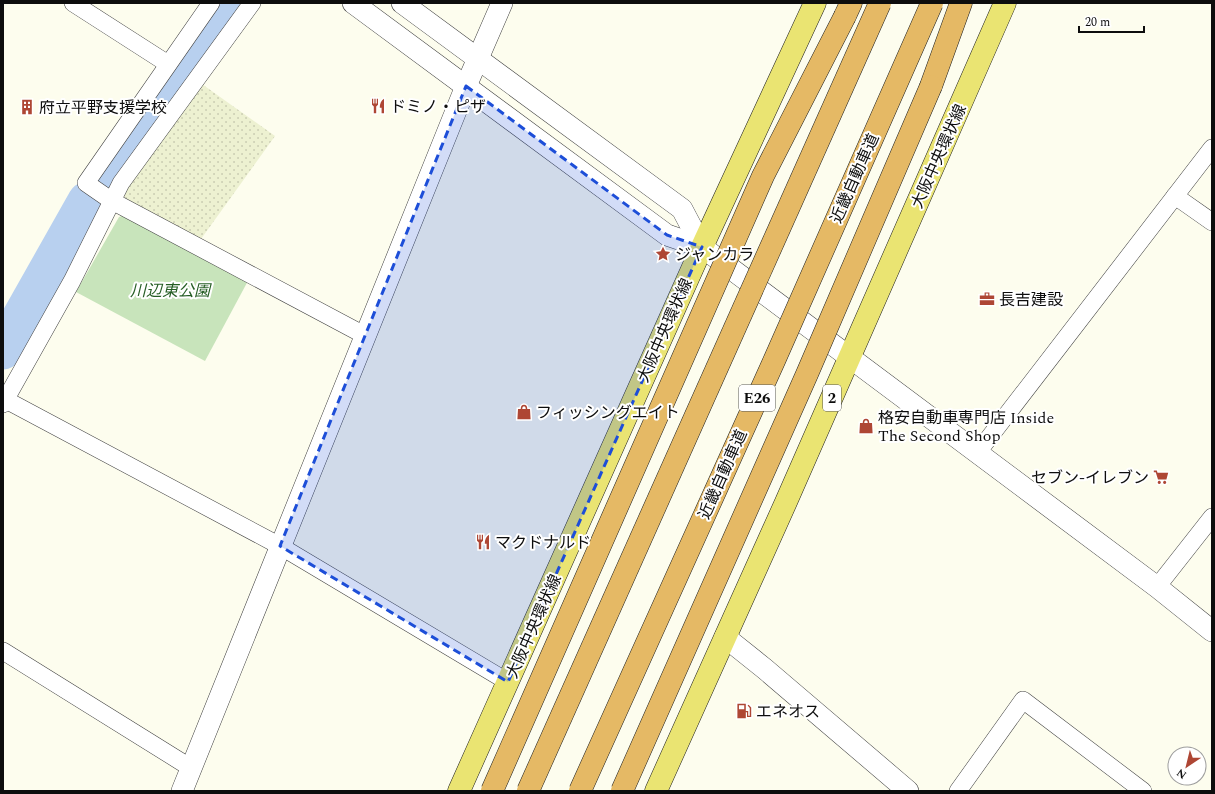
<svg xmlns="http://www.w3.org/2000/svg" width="1215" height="794" viewBox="0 0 1215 794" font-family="Spectral,'Noto Sans JP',serif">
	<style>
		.farmland { fill: url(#farmland-dots) }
		.park { fill: #c8e4bb }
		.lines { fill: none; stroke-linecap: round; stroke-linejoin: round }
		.river { stroke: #b8d0ef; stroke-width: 39 }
		.minor-casing { stroke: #404040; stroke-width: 18 }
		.tertiary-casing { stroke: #404040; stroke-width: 22 }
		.primary-casing { stroke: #1e1e1e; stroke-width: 23 }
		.motorway-casing { stroke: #1e1e1e; stroke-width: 23 }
		.minor { stroke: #fff; stroke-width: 17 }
		.tertiary { stroke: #fff; stroke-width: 21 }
		.primary { stroke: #eae472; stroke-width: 22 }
		.motorway { stroke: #e5b965; stroke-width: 22 }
		.motorway-bridge-casing { stroke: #1e1e1e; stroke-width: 23; stroke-linecap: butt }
		.motorway-bridge { stroke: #e5b965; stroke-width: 22 }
		.marked { fill: #1d4ed8; fill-opacity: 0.2; stroke: #1d4ed8; stroke-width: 3; stroke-dasharray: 8 5; stroke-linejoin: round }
		.labels { text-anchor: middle; stroke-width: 4; stroke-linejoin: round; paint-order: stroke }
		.shield { fill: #fff; stroke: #565656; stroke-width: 1 }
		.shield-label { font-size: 15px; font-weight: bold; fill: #0d0d0d }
		.poi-label { font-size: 16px; fill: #0d0d0d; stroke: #fff; text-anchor: start }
		.street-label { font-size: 16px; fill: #0d0d0d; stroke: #fff }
		.park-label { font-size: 16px; font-style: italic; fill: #255d24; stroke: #fff }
	</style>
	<defs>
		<pattern id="farmland-dots" width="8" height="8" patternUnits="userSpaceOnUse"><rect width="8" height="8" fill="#edf1d1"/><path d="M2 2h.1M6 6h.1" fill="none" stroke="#cacdb2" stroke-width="1.8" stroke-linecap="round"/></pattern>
	</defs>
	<rect width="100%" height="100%" fill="#fdfdee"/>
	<polygon class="farmland" points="199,82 275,136 201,239 125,198 122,190"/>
	<polygon class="park" points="127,214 249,279 205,361 76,292 119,217"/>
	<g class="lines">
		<g class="river">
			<polyline points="106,175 233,3"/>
			<polyline points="3,350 87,201"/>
		</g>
		<g class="minor-casing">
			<g id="minor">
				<polyline points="73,3 168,64"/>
				<polyline points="211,3 86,183 112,201 366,336"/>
				<polyline points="1175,196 1212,222"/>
				<polyline points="6,400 280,546 508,682"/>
				<polyline points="3,404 72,281 121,183 252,3"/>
				<polyline points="978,452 1212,148"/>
				<polyline points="1157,587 1212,517"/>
				<polyline points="3,651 191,768"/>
				<polyline points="958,791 1023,700 1143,791"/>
			</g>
		</g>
		<g class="tertiary-casing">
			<g id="tertiary">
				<polyline points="353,3 667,235 702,247 1157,587 1212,631"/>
				<polyline points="402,3 682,209 702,247"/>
				<polyline points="725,637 765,669 908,791"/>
				<polyline points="182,791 466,86 502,3"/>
			</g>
		</g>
		<g class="primary-casing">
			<g id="primary">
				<polyline points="459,791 702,247 815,3"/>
				<polyline points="656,791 786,502 1005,3"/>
			</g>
		</g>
		<g class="motorway-casing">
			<g id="motorway">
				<polyline points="845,16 851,3"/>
				<polyline points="931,86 961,3"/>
			</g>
		</g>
		<use href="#minor" class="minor"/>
		<use href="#tertiary" class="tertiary"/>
		<use href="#primary" class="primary"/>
		<use href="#motorway" class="motorway"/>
		<g class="motorway-bridge-casing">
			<g id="motorway-bridge">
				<polyline points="492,791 763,176 845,16"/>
				<polyline points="528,791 880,3"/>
				<polyline points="580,791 774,361 932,3"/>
				<polyline points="622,791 807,374 931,86"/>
			</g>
		</g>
		<use href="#motorway-bridge" class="motorway-bridge"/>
	</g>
	<path class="marked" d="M 466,86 L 667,235 L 702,247 L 508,682 L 280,546 Z"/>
	<defs>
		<g id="restaurant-bare" transform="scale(1.2)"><path d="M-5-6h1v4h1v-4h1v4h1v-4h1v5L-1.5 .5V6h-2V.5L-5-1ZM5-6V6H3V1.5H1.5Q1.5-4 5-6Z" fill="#ae4634" stroke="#fff" stroke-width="2.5" paint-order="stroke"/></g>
		<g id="building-bare" transform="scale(1.2)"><path d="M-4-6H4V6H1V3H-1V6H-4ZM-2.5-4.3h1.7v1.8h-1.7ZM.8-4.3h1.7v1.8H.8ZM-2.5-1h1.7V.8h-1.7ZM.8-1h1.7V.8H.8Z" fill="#ae4634" stroke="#fff" stroke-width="2.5" paint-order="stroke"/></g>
		<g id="sight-bare" transform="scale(1.2)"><path d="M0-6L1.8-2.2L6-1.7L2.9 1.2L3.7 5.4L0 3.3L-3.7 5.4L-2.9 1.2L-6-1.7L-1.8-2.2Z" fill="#ae4634" stroke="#fff" stroke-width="2.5" paint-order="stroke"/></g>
		<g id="office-bare" transform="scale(1.2)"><path d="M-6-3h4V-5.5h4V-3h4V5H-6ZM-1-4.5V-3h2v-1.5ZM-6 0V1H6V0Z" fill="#ae4634" stroke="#fff" stroke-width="2.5" paint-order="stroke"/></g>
		<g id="shop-bare" transform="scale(1.2)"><path d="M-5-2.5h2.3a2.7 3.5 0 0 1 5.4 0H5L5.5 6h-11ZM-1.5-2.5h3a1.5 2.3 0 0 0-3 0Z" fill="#ae4634" stroke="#fff" stroke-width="2.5" paint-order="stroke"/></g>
		<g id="supermarket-bare" transform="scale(1.2)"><path d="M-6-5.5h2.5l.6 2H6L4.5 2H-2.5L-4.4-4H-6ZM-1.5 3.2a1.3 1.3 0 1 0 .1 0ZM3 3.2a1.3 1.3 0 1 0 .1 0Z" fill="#ae4634" stroke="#fff" stroke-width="2.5" paint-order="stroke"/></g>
		<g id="fuel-bare" transform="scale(1.2)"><path d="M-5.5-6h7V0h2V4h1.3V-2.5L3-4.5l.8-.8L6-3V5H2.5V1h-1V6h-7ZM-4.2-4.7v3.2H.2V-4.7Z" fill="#ae4634" stroke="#fff" stroke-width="2.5" paint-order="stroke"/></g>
	</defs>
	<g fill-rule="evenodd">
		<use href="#restaurant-bare" x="378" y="106"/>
		<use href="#building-bare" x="27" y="107"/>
		<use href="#sight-bare" x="663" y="254"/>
		<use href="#office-bare" x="987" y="299"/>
		<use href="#shop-bare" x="524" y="412"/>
		<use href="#shop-bare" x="866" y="426"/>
		<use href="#supermarket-bare" x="1161" y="477"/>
		<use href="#restaurant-bare" x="483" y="542"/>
		<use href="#fuel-bare" x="744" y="711"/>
	</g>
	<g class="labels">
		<g class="shield">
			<rect x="739" y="385" width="36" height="26" rx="3"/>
			<rect x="823" y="385" width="18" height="26" rx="3"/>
		</g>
		<g class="shield-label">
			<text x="757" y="403">E26</text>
			<text x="832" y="403">2</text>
		</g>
		<g class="poi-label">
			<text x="390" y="112">ドミノ・ピザ</text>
			<text x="39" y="113">府立平野支援学校</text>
			<text x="675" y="260">ジャンカラ</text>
			<text x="999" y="305">長吉建設</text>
			<text x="536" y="418">フィッシングエイト</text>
			<text x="878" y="423">格安自動車専門店 Inside<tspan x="878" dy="18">The Second Shop</tspan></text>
			<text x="1149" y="483" text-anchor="end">セブン-イレブン</text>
			<text x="495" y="548">マクドナルド</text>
			<text x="756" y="717">エネオス</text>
		</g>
		<g class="street-label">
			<text transform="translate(938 156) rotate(-66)" y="6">大阪中央環状線</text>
			<text transform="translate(854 178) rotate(-66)" y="6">近畿自動車道</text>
			<text transform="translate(664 330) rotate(-66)" y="6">大阪中央環状線</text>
			<text transform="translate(722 474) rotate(-66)" y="6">近畿自動車道</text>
			<text transform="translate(533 626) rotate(-66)" y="6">大阪中央環状線</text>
		</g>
		<g class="park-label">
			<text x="170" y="296">川辺東公園</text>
		</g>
	</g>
	<rect width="1215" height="794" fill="none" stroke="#0d0d0d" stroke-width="8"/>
	<g transform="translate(1187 766) rotate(215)"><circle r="19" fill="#ffffff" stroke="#9e9e9e"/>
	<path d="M0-3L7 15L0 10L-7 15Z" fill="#ae4634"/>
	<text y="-6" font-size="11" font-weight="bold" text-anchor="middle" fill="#0d0d0d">N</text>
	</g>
	<path d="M1079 26v6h65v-6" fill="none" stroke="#0d0d0d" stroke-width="2"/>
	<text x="1085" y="26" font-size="12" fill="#0d0d0d" stroke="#ffffff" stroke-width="3" paint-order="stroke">20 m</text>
</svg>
